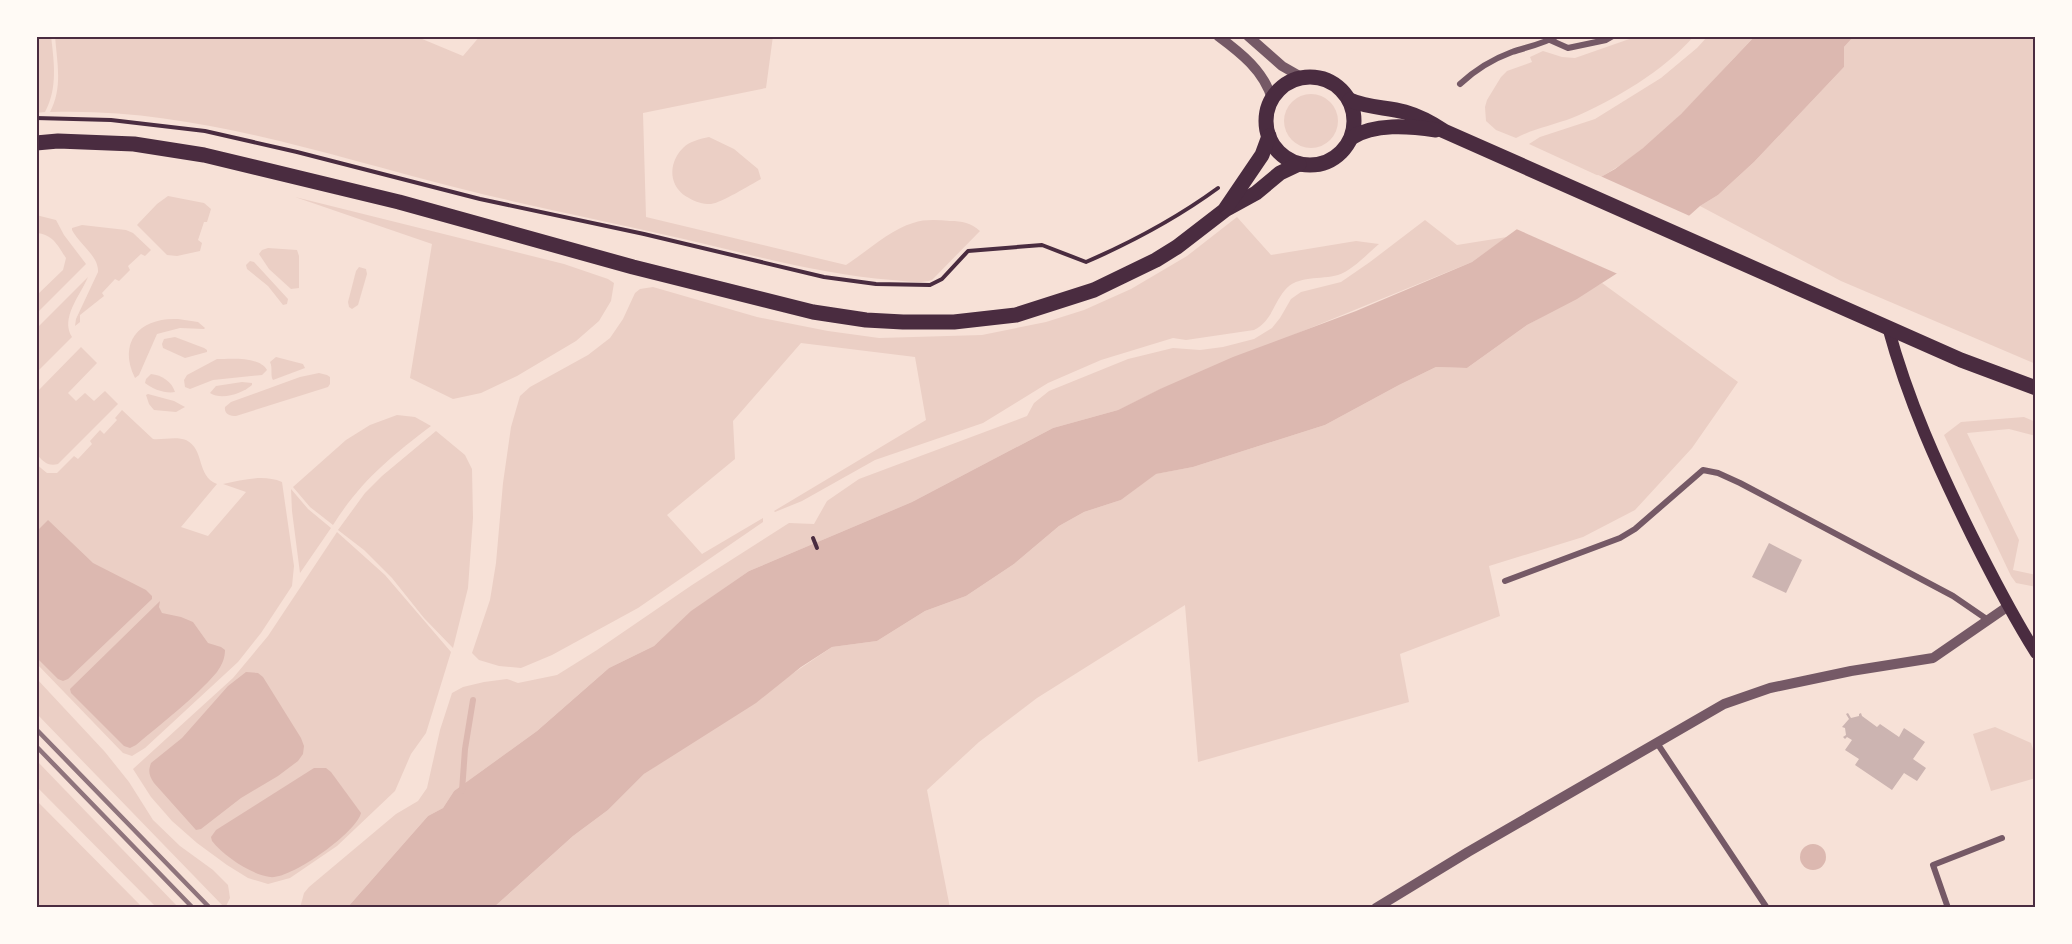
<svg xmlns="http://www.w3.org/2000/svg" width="2072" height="944" viewBox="0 0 2072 944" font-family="'Open Sans',sans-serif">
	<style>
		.green { fill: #ebcfc5 }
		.water { fill: #dcb8b0 }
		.pier { fill: #f7e1d7 }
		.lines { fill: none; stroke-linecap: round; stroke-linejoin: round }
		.stream { stroke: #dcb8b0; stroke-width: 6 }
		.building { fill: #ccb4b1 }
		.path { stroke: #4a2c40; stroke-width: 4 }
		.minor { stroke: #755966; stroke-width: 6 }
		.tertiary { stroke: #755966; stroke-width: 10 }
		.secondary { stroke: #4a2c40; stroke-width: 12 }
		.primary { stroke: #4a2c40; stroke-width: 15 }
		.rail { stroke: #8f747c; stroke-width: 4.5 }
		.neatline { fill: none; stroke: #4a2c40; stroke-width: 2 }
	</style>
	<rect width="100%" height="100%" fill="#f7e1d7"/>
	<g class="green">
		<path d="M 36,36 L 51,36 C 54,62 58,88 45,112 L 36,113 Z"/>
		<path d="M 55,36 L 415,36 L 463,56 L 480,36 L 773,36 L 766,88 L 643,113 L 646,217 L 846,265 C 866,252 891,229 913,223 C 925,219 937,220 950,221 C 962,221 971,223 980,231 L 932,280 C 920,284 905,281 892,280 C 828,275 767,259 705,244 C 623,224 540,209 458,188 C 324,154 189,107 50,112 C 63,87 57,63 55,36 Z"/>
		<path d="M 1638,36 L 1694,36 C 1665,70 1613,101 1572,118 C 1553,125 1533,129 1516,138 L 1496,130 L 1486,121 L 1485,107 L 1487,100 L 1501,77 L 1507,71 L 1532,62 L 1530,57 L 1543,51 L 1562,57 L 1575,58 Z"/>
		<path d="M 1708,36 L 1755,36 C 1707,85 1662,143 1601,177 L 1529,144 L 1540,137 L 1595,119 L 1661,78 L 1697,48 Z"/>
		<polygon points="1854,36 2036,36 2036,364 1841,281 1700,206 1718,195 1754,162 1844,67 1844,47"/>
		<circle cx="1311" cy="121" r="27"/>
		<path d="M 709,137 L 734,149 L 758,169 L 761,179 C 750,185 721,203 711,204 C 702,204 696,202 689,198 C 669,188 667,164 683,148 C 690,141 700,139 709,137 Z"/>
		<polygon points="168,196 204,203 211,209 207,222 204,222 198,240 202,243 200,251 177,256 167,255 137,225 157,204"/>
		<polygon points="295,197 564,264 608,279 614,283 611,301 599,321 576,341 517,376 481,393 453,399 410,378 432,244"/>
		<path d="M 36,215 L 56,220 L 64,235 L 86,264 L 36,314 L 36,296 L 63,270 L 66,258 C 58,246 53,234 36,233 Z"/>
		<path d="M 1237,217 L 1271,255 L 1356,241 L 1379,244 C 1367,254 1353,270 1338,275 C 1321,280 1297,275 1285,290 C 1273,304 1272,321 1254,330 L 1186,340 L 1173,338 L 1101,360 L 1048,383 L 983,423 L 875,460 L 802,501 L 775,512 L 774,511 L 926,420 L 915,357 L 801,343 L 733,421 L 735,459 L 667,515 L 702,554 L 763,518 L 763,522 L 638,608 L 552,655 L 521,668 L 499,666 L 479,660 L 472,653 L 490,600 L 496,563 L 503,483 L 511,427 L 520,396 L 530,387 L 588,355 L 610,338 L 623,319 L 635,293 L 640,289 L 653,287 L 757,317 L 828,331 L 879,338 L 982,335 L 1046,322 L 1084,310 L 1131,289 L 1187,256 Z"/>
		<polygon points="1425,220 1457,245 1507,237 1472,262 1161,389 1118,410 1053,428 912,502 749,571 692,611 654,646 609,668 537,731 454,791 443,808 428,816 347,908 300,908 304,893 309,887 396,814 418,801 427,788 440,730 452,693 463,687 484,682 507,679 518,683 557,675 597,650 692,585 789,523 814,524 827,501 859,479 1027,416 1034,403 1049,391 1128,359 1173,348 1200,350 1223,347 1254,339 1272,328 1280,318 1291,299 1301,292 1341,282 1370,262"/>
		<path d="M 82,225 L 126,230 L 133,233 L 151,250 L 145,256 L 141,254 L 128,266 L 130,270 L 119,281 L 115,279 L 102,293 L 104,296 L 80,315 L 80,322 L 75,326 L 76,319 L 98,272 C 99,256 79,244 72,230 L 72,228 Z"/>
		<polygon points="268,248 297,250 299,256 299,288 291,289 269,269 259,254 262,250"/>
		<polygon points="250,261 254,262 288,299 287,304 283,305 268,286 247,269 246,265"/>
		<polygon points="359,267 366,269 367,274 358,305 352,309 349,307 348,302 356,271"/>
		<path d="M 88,277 C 80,296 60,318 72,337 L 36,373 L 36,329 Z"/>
		<polygon points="1602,283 1738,382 1692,448 1635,510 1583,537 1489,566 1500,616 1400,654 1409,702 1198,762 1185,605 1037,698 979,742 927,790 950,908 493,908 573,836 608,810 644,774 832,647 877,641 925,611 966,596 1014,564 1059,526 1084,512 1121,500 1155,474 1193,467 1325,425 1399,385 1436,367 1467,368 1527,325"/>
		<path d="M 178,319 L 198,322 L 205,328 L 204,329 L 180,328 L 157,334 L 139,375 L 135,378 C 117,341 141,317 178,319 Z"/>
		<polygon points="175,337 204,348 207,350 207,352 185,358 163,348 162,344 164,339"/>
		<path d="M 81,347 L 97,363 L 68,393 L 76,401 L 85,393 L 94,401 L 105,391 L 118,404 L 58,464 C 48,467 43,461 36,454 L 36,393 Z"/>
		<path d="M 276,357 L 303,364 L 305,368 L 273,380 C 270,376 273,368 270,362 Z"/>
		<path d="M 217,359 C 231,359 259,356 267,370 L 262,375 L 213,380 L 190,389 L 185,387 L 184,380 L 187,375 Z"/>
		<path d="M 319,373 L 327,375 L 330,377 L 330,384 L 328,387 L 236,416 C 230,416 224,414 225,407 L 231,402 L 300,377 Z"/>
		<path d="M 151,374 C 162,375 172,382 175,392 C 166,394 152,389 145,383 L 146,379 Z"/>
		<path d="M 242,382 L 252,383 L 252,385 C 243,393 222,401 210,393 L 216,386 Z"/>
		<polygon points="148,394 174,401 185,407 176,412 154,410 149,404 146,395"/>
		<path d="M 122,410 L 153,439 C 163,440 176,436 186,440 C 205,449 196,476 217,484 L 181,527 L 208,536 L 246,492 L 223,484 C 243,480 263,474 282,482 L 294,566 L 292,586 L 261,633 L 238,662 L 145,748 L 132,756 L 123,753 L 36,663 L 36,464 L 47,473 L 57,473 L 74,456 L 78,459 L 92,444 L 90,441 L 100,430 L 104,434 L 117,420 L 115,418 Z"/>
		<path d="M 397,415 L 415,417 L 431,426 C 390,457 360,482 333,525 L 310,507 L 293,487 L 346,440 L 370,425 Z"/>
		<polygon points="2024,417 2036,422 2036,436 2009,429 1967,433 2019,540 2013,570 2036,575 2036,587 2016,583 2011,576 1944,435 1961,422"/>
		<polygon points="436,431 465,455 472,469 473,518 468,588 453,648 424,618 392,578 364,550 338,530 365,493 382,476"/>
		<polygon points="291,489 308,509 331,528 300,573 292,511"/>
		<polygon points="337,532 385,575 451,652 426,733 411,754 395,791 337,846 290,878 268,884 248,878 227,865 197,843 172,821 151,797 133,769 233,678 268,636"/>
		<polygon points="36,678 105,752 129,782 153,820 180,846 213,870 228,885 230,898 225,908 36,713"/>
		<polygon points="1995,727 2031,743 2036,759 2036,778 1991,791 1973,734"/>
		<polygon points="36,760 179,908 157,908 36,786"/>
		<polygon points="36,800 143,908 36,908"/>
	</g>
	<g class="water">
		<polygon points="1755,36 1854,36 1844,47 1844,67 1754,162 1718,195 1700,206 1644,256 1577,299 1527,325 1467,368 1436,367 1399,385 1325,425 1193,467 1156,474 1121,500 1084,512 1059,526 1014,564 966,596 925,611 877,641 832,647 801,667 756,703 644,774 608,810 573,836 493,908 347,908 428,816 443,808 454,791 537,731 609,668 654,646 691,611 749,571 912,502 1053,428 1118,410 1160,389 1233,357 1356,311 1472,262 1546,208 1615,169 1643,148 1681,114"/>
		<polygon points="48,520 93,563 146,590 152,596 152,599 68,679 63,681 58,679 36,657 36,532"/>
		<path d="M 160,601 L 159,607 L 162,613 L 181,617 L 193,622 L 208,643 L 221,647 L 225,650 C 225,658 222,665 217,672 C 195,698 162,723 136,745 L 130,748 L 124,746 L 71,693 L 70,689 Z"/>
		<path d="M 246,672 L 258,673 L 263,677 L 301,738 L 304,746 L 303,754 L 298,761 L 278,776 L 241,798 L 201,829 L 196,830 L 154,783 C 149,776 148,771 151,763 L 182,738 L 228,686 Z"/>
		<path d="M 314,768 L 326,768 L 331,772 L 361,813 C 357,832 290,880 270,877 C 250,874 224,856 212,841 L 211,837 L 216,830 Z"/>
		<circle cx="1813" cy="857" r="13"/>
	</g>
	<polygon class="pier" points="1598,175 1692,217 1646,258 1620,275 1514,228 1545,205"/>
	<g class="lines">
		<polyline class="stream" points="462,791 465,749 473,700"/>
	</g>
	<g class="building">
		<polygon points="1769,543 1802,560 1786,593 1752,577"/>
		<polygon points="1848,713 1851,718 1859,716 1859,714 1861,713 1862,716 1877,727 1880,724 1899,737 1904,728 1925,742 1913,759 1926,768 1917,781 1904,773 1892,790 1855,765 1859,759 1845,750 1852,740 1847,737 1845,739 1843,737 1846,735 1845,728 1842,727 1849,719 1846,714"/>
	</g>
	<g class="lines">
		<g class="path">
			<path d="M 36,118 L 111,120 L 205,131 L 297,152 L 480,199 L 644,234 L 824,277 L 876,284 L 930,285 L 942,279 L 968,251 L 1042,245 L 1086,262 C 1132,242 1177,218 1218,188"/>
			<polyline points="813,538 817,548"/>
		</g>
		<g class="minor">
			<polyline points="1550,40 1568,48 1606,40 1613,36"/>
			<path d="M 1460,84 C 1475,70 1493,59 1512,52 C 1527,47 1543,44 1557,36"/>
			<polyline points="1505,581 1620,538 1635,529 1703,470 1718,473 1740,483 1953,596 1988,620"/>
			<polyline points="1657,743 1767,908"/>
			<polyline points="1948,908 1933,865 2002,838"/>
		</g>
		<g class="tertiary">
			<path d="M 1218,36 C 1241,53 1264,71 1272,99"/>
			<polyline points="1248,36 1282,66 1303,78"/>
			<polyline points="1376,908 1468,852 1724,704 1770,688 1851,671 1933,658 2007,607"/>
		</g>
		<path class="secondary" d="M 1888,327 C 1908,401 1938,467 1972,536 C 1992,576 2012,615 2036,653"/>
		<g class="primary">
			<circle cx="1310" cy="121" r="44"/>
			<path d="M 1350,100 C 1368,108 1386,107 1405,112 C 1419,116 1432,123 1444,131 L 1961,360 L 2036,388"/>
			<path d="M 1351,138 C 1374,123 1409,126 1436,130"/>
			<polyline points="36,143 58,141 134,144 204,155 399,202 633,267 813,312 866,320 903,322 954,322 1016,315 1094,290 1156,260 1177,247 1225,210 1256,193 1280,173 1299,164"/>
			<polyline points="1226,208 1262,155 1269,136"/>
		</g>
		<g class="rail">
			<polyline points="36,729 210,908"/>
			<polyline points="36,746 193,908"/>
		</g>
	</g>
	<rect width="2072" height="944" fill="none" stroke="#fffaf5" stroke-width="75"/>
	<rect x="38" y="38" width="1996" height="868" class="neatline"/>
</svg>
